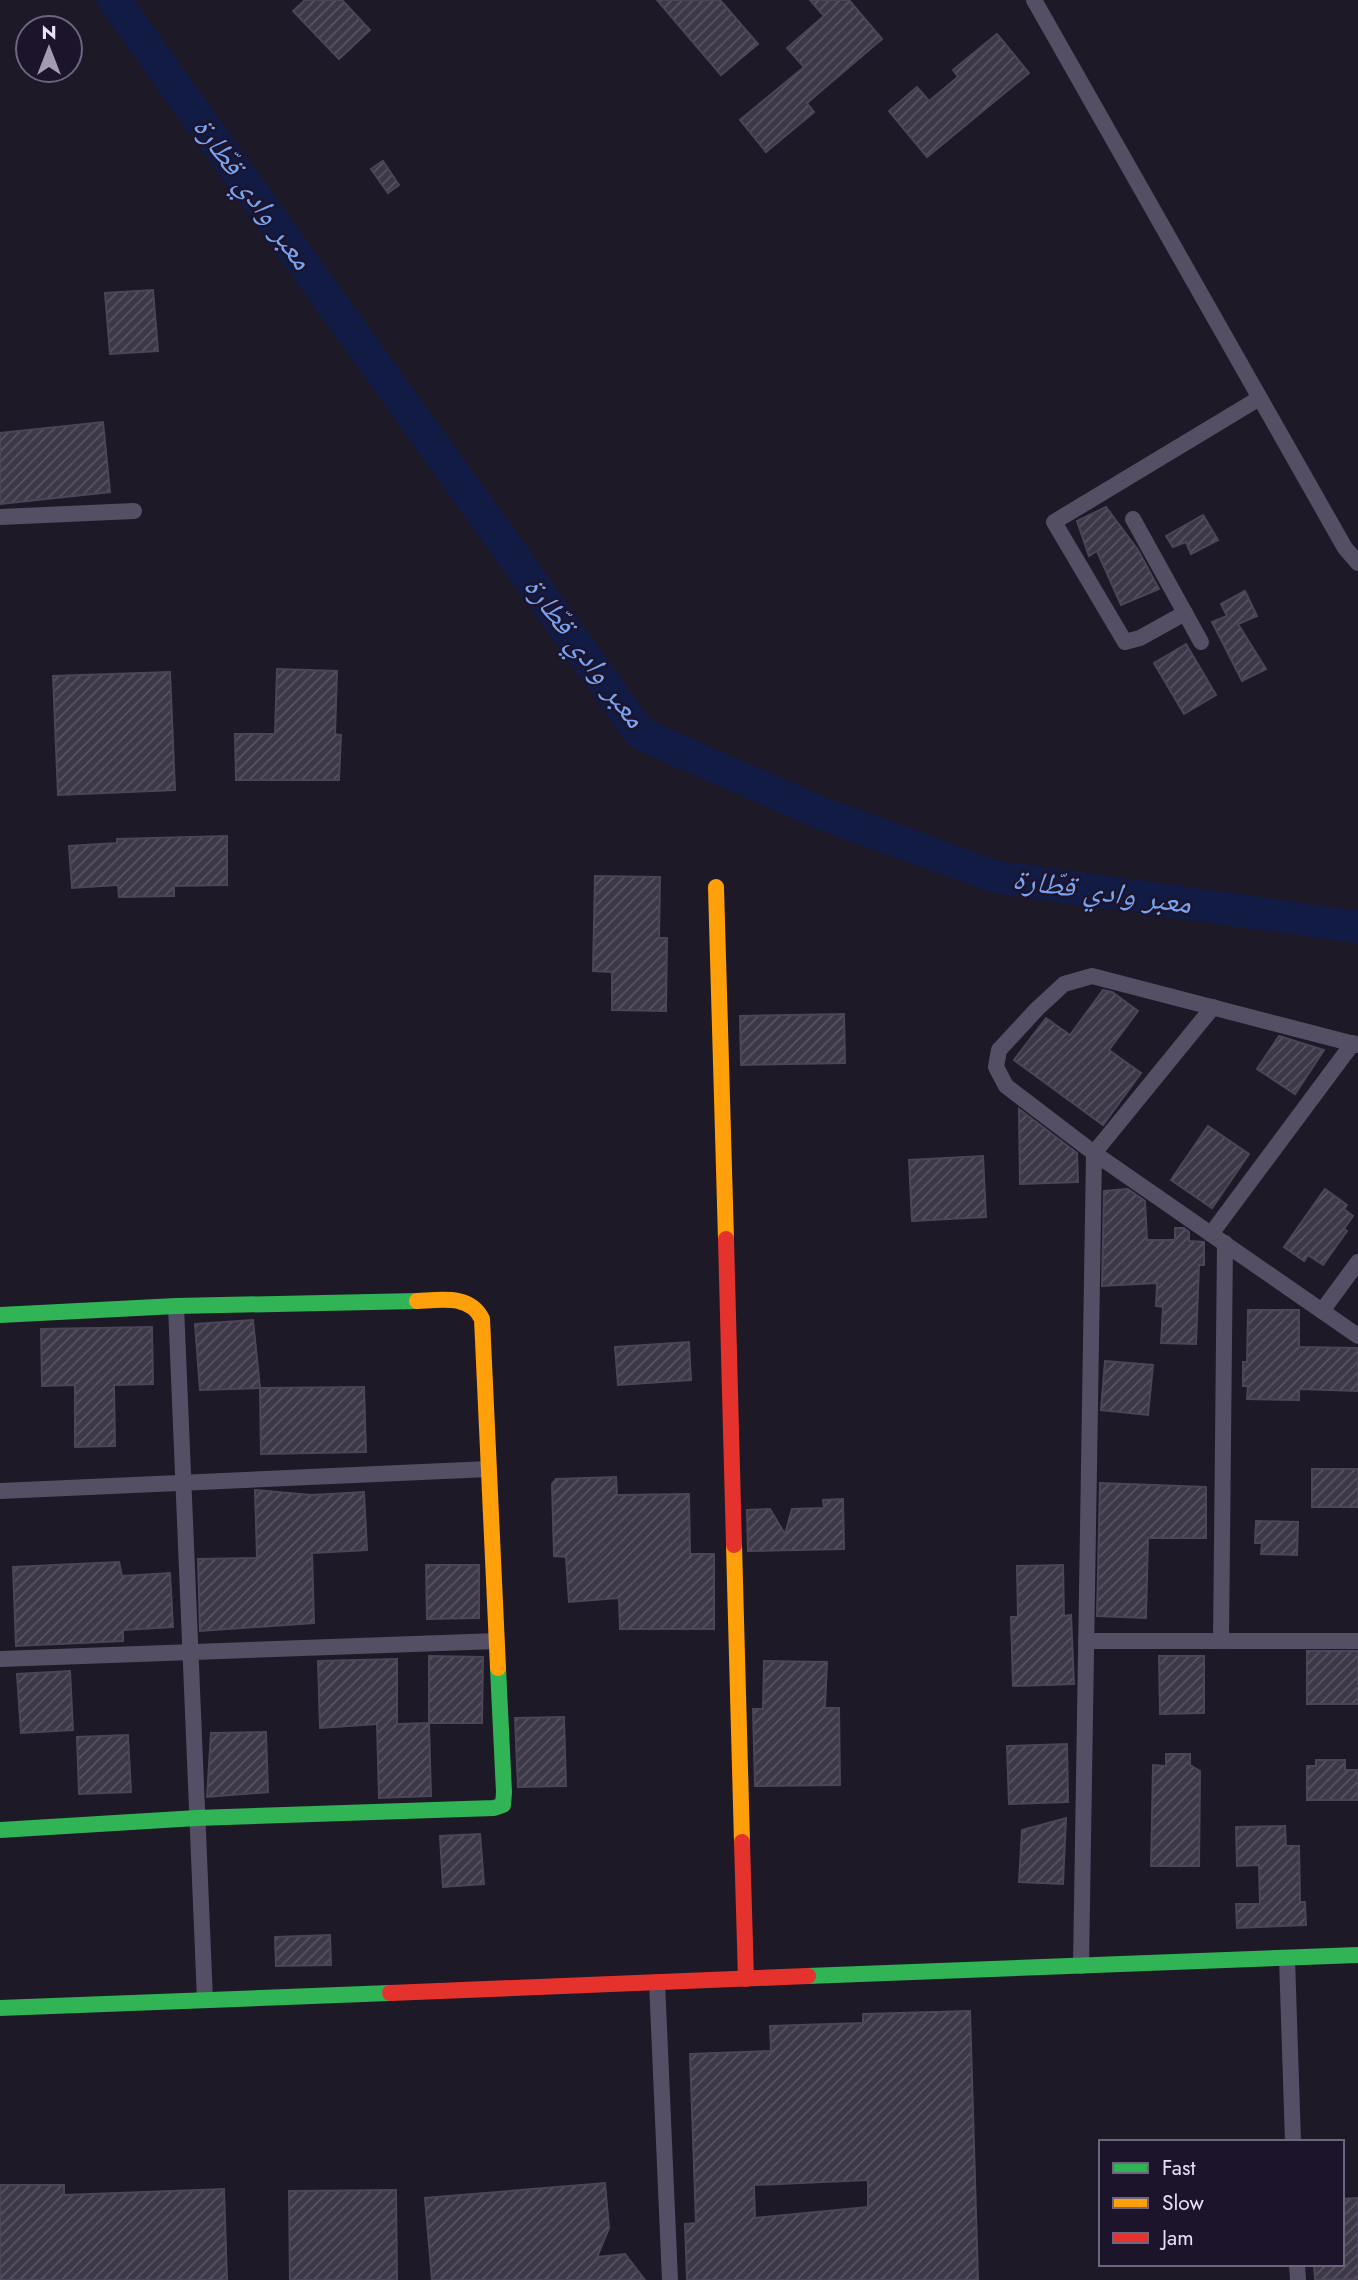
<svg xmlns="http://www.w3.org/2000/svg" width="1358" height="2280" viewBox="0 0 1358 2280" font-family="Jost,'Noto Naskh Arabic',sans-serif">
	<style>
		.lines { fill: none; stroke-linecap: round; stroke-linejoin: round }
		.river { stroke: #121b44; stroke-width: 33 }
		.building { fill: url(#building-hatch); stroke: #4c4558; stroke-width: 2; fill-rule: evenodd }
		.street { stroke: #544f65; stroke-width: 16 }
		.fast { stroke: #30b455; stroke-width: 16 }
		.slow { stroke: #ff9f0a; stroke-width: 16 }
		.jam { stroke: #e5322d; stroke-width: 16 }
		.labels { text-anchor: middle; stroke-width: 5; stroke-linejoin: round; paint-order: stroke }
		.water-label { font-size: 30px; font-style: italic; fill: #78a4f3; stroke: #1c142b }
	</style>
	<defs>
		<pattern id="building-hatch" width="6" height="6" patternUnits="userSpaceOnUse" patternTransform="scale(1.75)"><rect width="6" height="6" fill="#3d3847"/><path d="M-1 1l2-2M0 6l6-6M5 7l2-2" fill="none" stroke="#595462"/></pattern>
	</defs>
	<rect width="100%" height="100%" fill="#1d1926"/>
	<g class="lines">
		<polyline class="river" points="114,0 641,734 821,813 996,877 1358,927"/>
	</g>
	<g class="building">
		<polygon points="305,0 342,0 370,30 339,59 293,11"/>
		<polygon points="657,0 720,0 758,44 721,75"/>
		<polygon points="810,0 849,0 882,39 807,103 814,112 766,152 740,120 804,67 787,48 824,16"/>
		<polygon points="997,34 1029,73 927,157 889,111 917,87 929,101 958,77 953,70"/>
		<polygon points="383,161 399,185 388,193 371,169"/>
		<polygon points="153,290 158,351 110,354 105,293"/>
		<polygon points="103,422 110,492 0,504 0,433"/>
		<polygon points="1106,507 1138,550 1159,589 1121,605 1097,551 1089,556 1077,521"/>
		<polygon points="1203,515 1218,540 1191,554 1186,542 1173,547 1166,536"/>
		<polygon points="1245,591 1257,616 1238,624 1266,669 1242,681 1212,622 1227,616 1221,604"/>
		<polygon points="1186,644 1216,695 1184,714 1154,663"/>
		<polygon points="277,669 337,671 335,734 341,735 339,780 236,780 235,734 275,734"/>
		<polygon points="170,672 175,790 58,795 53,676"/>
		<polygon points="227,836 227,885 174,886 174,896 119,897 118,885 72,888 69,846 117,843 117,839"/>
		<polygon points="595,876 660,877 659,938 667,938 666,1011 612,1010 612,972 593,971"/>
		<polygon points="1103,990 1112,992 1138,1011 1109,1050 1141,1073 1103,1125 1014,1060 1046,1018 1070,1035"/>
		<polygon points="844,1014 845,1063 741,1065 740,1016"/>
		<polygon points="1279,1036 1324,1050 1295,1094 1257,1069"/>
		<polygon points="1019,1109 1077,1153 1078,1182 1020,1184"/>
		<polygon points="1208,1126 1249,1154 1212,1208 1171,1180"/>
		<polygon points="983,1156 986,1217 912,1221 909,1160"/>
		<polygon points="1128,1189 1145,1201 1147,1240 1175,1240 1175,1228 1184,1228 1189,1232 1189,1241 1204,1242 1204,1265 1199,1265 1196,1344 1161,1343 1163,1307 1156,1306 1157,1283 1102,1286 1104,1191"/>
		<polygon points="1325,1189 1347,1205 1344,1209 1353,1216 1344,1229 1347,1231 1323,1265 1308,1255 1304,1261 1284,1247"/>
		<polygon points="1248,1310 1299,1310 1299,1347 1358,1348 1358,1391 1299,1389 1299,1400 1247,1399 1248,1386 1243,1386 1243,1362 1247,1362"/>
		<polygon points="253,1320 260,1388 200,1390 195,1324"/>
		<polygon points="152,1327 153,1384 114,1385 115,1446 75,1447 75,1385 42,1386 41,1329"/>
		<polygon points="689,1342 691,1380 618,1385 615,1347"/>
		<polygon points="1105,1361 1153,1365 1148,1415 1101,1410"/>
		<polygon points="364,1387 366,1452 261,1454 260,1388"/>
		<rect x="1312" y="1469" width="46" height="38"/>
		<polygon points="616,1477 617,1495 689,1494 690,1554 714,1554 714,1629 620,1629 619,1598 569,1602 566,1557 554,1556 552,1484 556,1479"/>
		<polygon points="1100,1483 1206,1487 1206,1538 1148,1538 1146,1618 1097,1616"/>
		<polygon points="255,1490 311,1495 364,1492 367,1550 312,1553 314,1623 200,1631 198,1559 257,1558"/>
		<polygon points="843,1499 844,1549 748,1551 747,1510 770,1509 785,1534 792,1509 824,1508 823,1500"/>
		<polygon points="1256,1521 1298,1522 1297,1555 1261,1554 1262,1543 1255,1543"/>
		<polygon points="119,1562 122,1576 170,1573 173,1627 123,1630 123,1641 16,1646 13,1567"/>
		<polygon points="426,1565 479,1565 479,1618 427,1619"/>
		<polygon points="1063,1565 1064,1616 1071,1615 1074,1684 1013,1686 1011,1617 1018,1617 1017,1566"/>
		<rect x="1307" y="1651" width="51" height="53"/>
		<polygon points="429,1656 483,1657 482,1723 429,1723"/>
		<polygon points="1159,1656 1204,1656 1204,1713 1160,1714"/>
		<polygon points="397,1659 397,1724 429,1723 431,1796 379,1798 377,1724 320,1728 318,1661"/>
		<polygon points="764,1661 827,1662 825,1708 839,1708 840,1785 755,1786 753,1709 763,1709"/>
		<polygon points="70,1671 73,1730 21,1733 17,1674"/>
		<polygon points="564,1717 566,1786 518,1787 515,1718"/>
		<polygon points="266,1732 268,1792 207,1797 211,1733"/>
		<polygon points="128,1735 131,1792 79,1794 77,1737"/>
		<polygon points="1067,1744 1068,1802 1009,1804 1007,1746"/>
		<polygon points="1166,1754 1190,1754 1190,1765 1200,1771 1199,1866 1151,1866 1153,1765 1166,1766"/>
		<polygon points="1316,1760 1345,1760 1345,1770 1358,1770 1358,1800 1307,1800 1307,1766 1316,1766"/>
		<polygon points="1066,1818 1063,1884 1019,1882 1022,1830"/>
		<polygon points="1285,1826 1286,1846 1299,1846 1300,1902 1305,1902 1306,1925 1237,1928 1236,1904 1260,1904 1259,1865 1237,1866 1236,1827"/>
		<polygon points="480,1834 484,1884 443,1887 440,1836"/>
		<polygon points="330,1935 331,1965 276,1966 275,1937"/>
		<path d="M 970,2011 L 978,2280 L 687,2280 L 685,2224 L 696,2223 L 690,2054 L 771,2051 L 770,2026 L 863,2023 L 863,2014 ZM 868,2180 L 868,2207 L 755,2218 L 754,2185 Z"/>
		<polygon points="605,2183 609,2228 597,2257 625,2254 645,2280 432,2280 425,2198"/>
		<polygon points="0,2185 64,2185 64,2195 224,2189 227,2280 0,2280"/>
		<polygon points="396,2190 397,2280 290,2280 289,2191"/>
		<polygon points="1358,2198 1358,2279 1315,2280 1314,2264 1342,2264 1342,2199"/>
	</g>
	<g class="lines">
		<g class="street">
			<polyline points="1034,0 1345,548 1358,563"/>
			<polyline points="0,517 134,511"/>
			<polyline points="1133,519 1185,613 1140,638 1125,642 1054,522 1258,399"/>
			<polyline points="1185,613 1201,642"/>
			<polyline points="1358,1045 1092,976 1064,984 1037,1009 999,1050 996,1067 1006,1086 1094,1153 1358,1336"/>
			<polyline points="1211,1234 1353,1043"/>
			<polyline points="176,1306 205,2000"/>
			<polyline points="1322,1311 1358,1262"/>
			<polyline points="0,1491 489,1469"/>
			<polyline points="1086,1641 1358,1641"/>
			<polyline points="1221,1641 1225,1243"/>
			<polyline points="0,1659 497,1641"/>
			<polyline points="1287,1958 1293,2142"/>
			<polyline points="1081,1966 1094,1153 1213,1007"/>
			<polyline points="657,1982 670,2280"/>
			<polyline points="1297,2264 1298,2280"/>
		</g>
		<g class="fast">
			<polyline points="0,1315 176,1306 417,1301"/>
			<polyline points="0,1830 197,1818 494,1808 503,1805 504,1792 498,1668"/>
			<polyline points="808,1976 1358,1955"/>
			<polyline points="0,2008 390,1993"/>
		</g>
		<g class="slow">
			<polyline points="716,887 726,1239"/>
			<path d="M 417,1301 C 440,1300 470,1294 482,1319 L 498,1668"/>
			<polyline points="734,1545 742,1842"/>
		</g>
		<g class="jam">
			<polyline points="726,1239 734,1545"/>
			<polyline points="742,1842 746,1979"/>
			<polyline points="390,1993 808,1976"/>
		</g>
	</g>
	<g class="labels">
		<g class="water-label">
			<text transform="translate(253 193) rotate(54)" y="10">معبر وادي قطّارة</text>
			<text transform="translate(585 652) rotate(53)" y="10">معبر وادي قطّارة</text>
			<text transform="translate(1102 891) rotate(8)" y="10">معبر وادي قطّارة</text>
		</g>
	</g>
	<rect x="1099" y="2140" width="245" height="126" fill="#1c142b" stroke="#6e667f" stroke-width="2"/>
	<rect x="1113" y="2163" width="35" height="10" fill="#30b455" stroke="#6e667f" stroke-width="2"/>
	<text x="1162" y="2175" font-size="21" fill="#e9e1fc">Fast</text>
	<rect x="1113" y="2198" width="35" height="10" fill="#ff9f0a" stroke="#6e667f" stroke-width="2"/>
	<text x="1162" y="2210" font-size="21" fill="#e9e1fc">Slow</text>
	<rect x="1113" y="2233" width="35" height="10" fill="#e5322d" stroke="#6e667f" stroke-width="2"/>
	<text x="1162" y="2245" font-size="21" fill="#e9e1fc">Jam</text>
	<g transform="translate(49 49)"><circle r="33" fill="#1c142b" stroke="#6e667f" stroke-width="2"/>
	<path d="M0-5L12 26L0 18L-12 26Z" fill="#a29bb1"/>
	<text y="-10" font-size="19" font-weight="bold" text-anchor="middle" fill="#e9e1fc">N</text>
	</g>
</svg>
